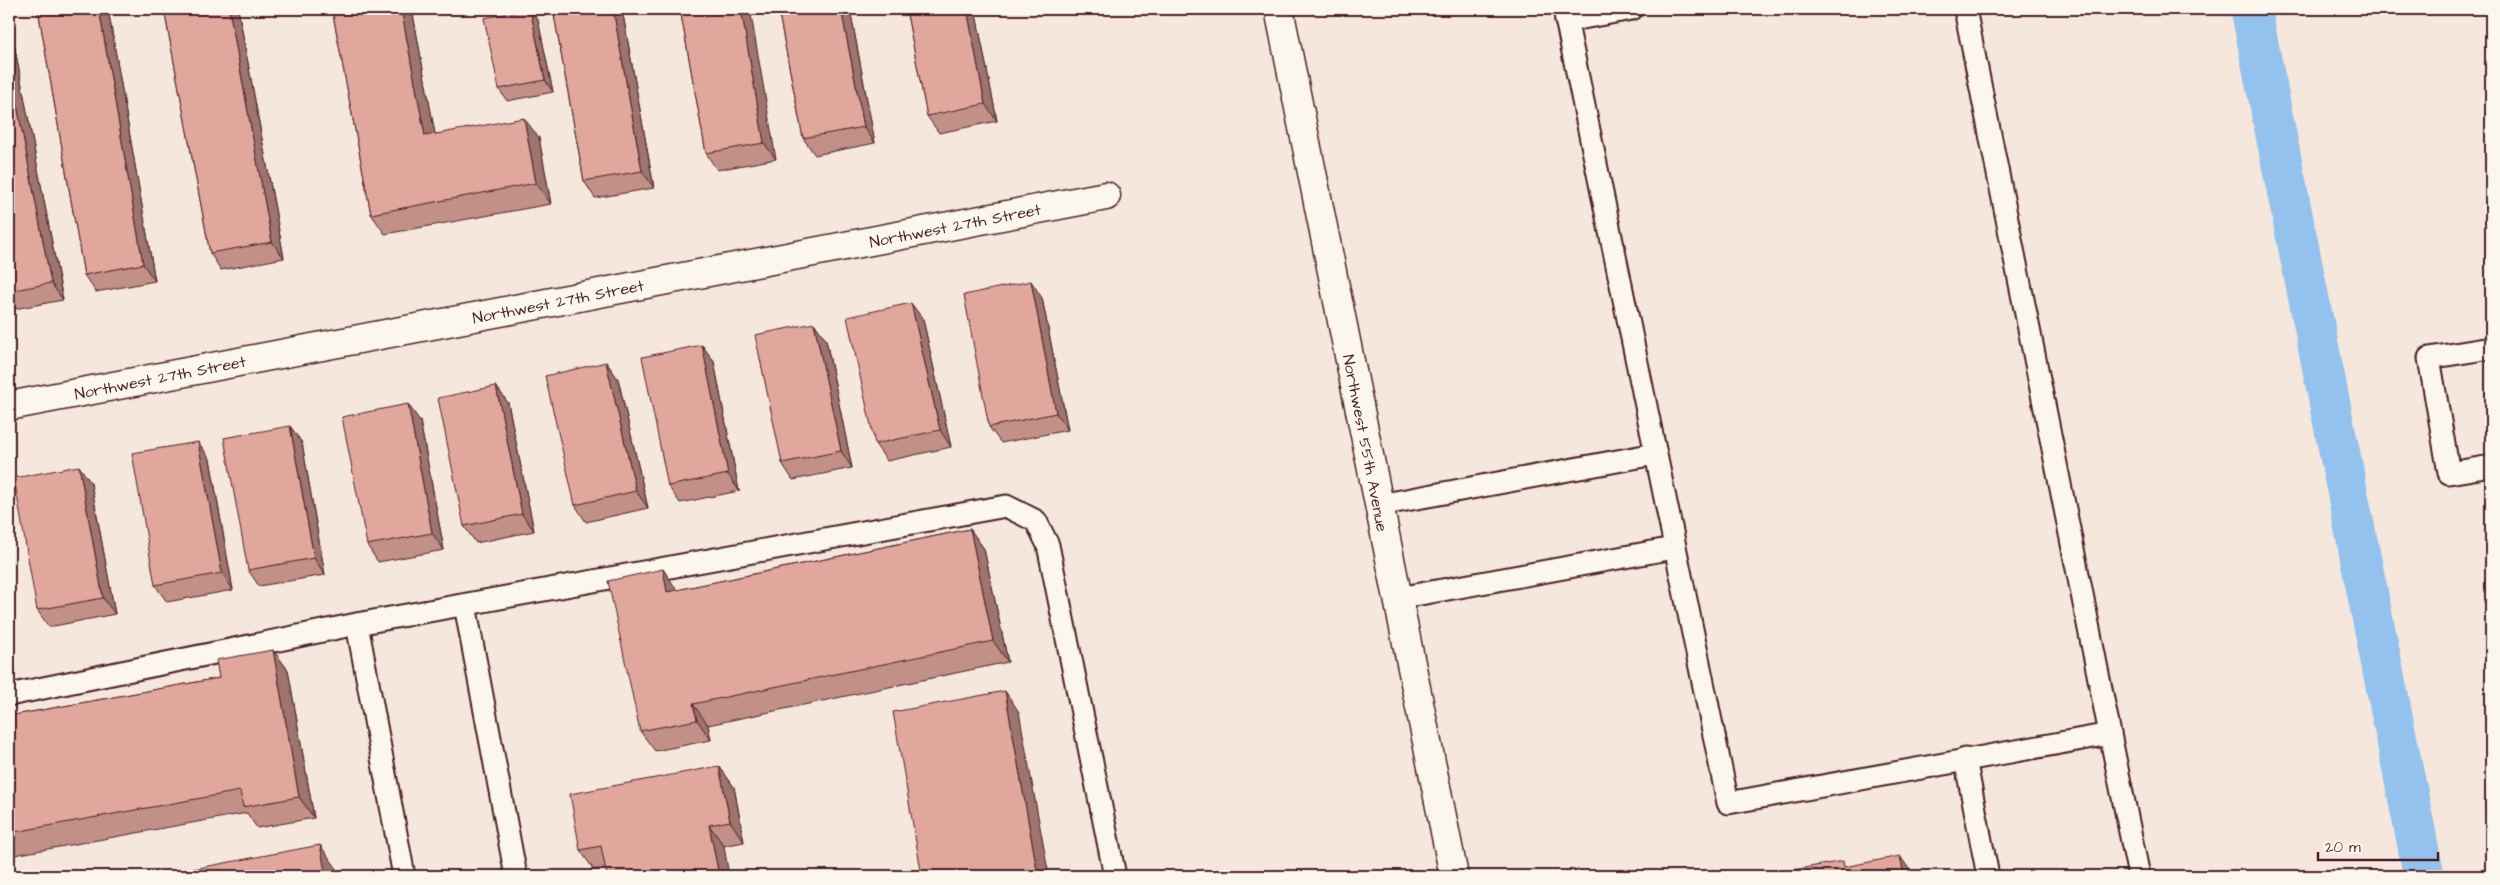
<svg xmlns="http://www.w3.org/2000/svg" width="2500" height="885" viewBox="0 0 2500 885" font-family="'Architects Daughter',sans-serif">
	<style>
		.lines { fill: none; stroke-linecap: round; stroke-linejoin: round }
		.canal { stroke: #92c2ed; stroke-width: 41 }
		.lane-casing { stroke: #4a1f2b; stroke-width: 25 }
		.street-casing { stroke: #4a1f2b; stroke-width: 31 }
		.lane { stroke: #fbf7ec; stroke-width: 21 }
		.street { stroke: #fbf7ec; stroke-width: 28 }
		.wall { fill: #c29086; stroke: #4a1f2b }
		.shaded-wall { fill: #9e756d; stroke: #4a1f2b }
		.building { fill: #e1a79c; stroke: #4a1f2b }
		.labels { text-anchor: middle; stroke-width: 4; stroke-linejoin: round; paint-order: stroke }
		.street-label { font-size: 16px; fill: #4a1f2b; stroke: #fbf7ec }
	</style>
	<rect width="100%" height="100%" fill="#f6e7dc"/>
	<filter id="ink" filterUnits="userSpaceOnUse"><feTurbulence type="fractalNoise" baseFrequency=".02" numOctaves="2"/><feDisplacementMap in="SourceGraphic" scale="10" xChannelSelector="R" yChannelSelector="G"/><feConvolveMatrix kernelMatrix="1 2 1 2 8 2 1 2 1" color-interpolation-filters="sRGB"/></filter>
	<g filter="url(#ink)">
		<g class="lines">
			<polyline class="canal" points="2251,9 2424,876"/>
			<g class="lane-casing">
				<g id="lane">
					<polyline points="1564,9 1728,803 2110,734 1965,9"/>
					<polyline points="1566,21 1632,9"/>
					<polyline points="2491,348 2429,358 2449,473 2491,466"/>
					<polyline points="1379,505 1655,454"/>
					<polyline points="1398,598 1674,548"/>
					<polyline points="465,605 516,876"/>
					<polyline points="357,624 404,876"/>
					<polyline points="9,695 357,624 1006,506 1036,521 1048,545 1115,876"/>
					<polyline points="2110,734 2139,876"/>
					<polyline points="1965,759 1988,876"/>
				</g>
			</g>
			<g class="street-casing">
				<g id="street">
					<polyline points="1279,9 1454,876"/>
					<polyline points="9,406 1106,196"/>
				</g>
			</g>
			<use href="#lane" class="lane"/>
			<use href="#street" class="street"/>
		</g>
		<g class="wall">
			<polygon points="38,9 108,9 155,281 96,292 84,275"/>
			<polygon points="164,9 238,9 284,258 221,270 210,253"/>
			<polygon points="332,9 412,9 435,134 539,138 551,204 385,234 371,214"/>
			<polygon points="553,9 622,9 654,188 595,198 584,181"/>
			<polygon points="680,9 776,159 717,170 706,153"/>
			<polygon points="778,9 850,9 875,143 815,155 803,138"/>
			<polygon points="906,9 975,9 997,121 939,133 927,116"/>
			<polygon points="9,18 63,300 9,310"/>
			<polygon points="538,20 553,92 507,101 499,89"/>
			<polygon points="1042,298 1068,430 1001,443 989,427"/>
			<polygon points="923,319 951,447 887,461 875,444"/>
			<polygon points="814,323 826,340 852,468 793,480 782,463"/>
			<polygon points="702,345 714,362 739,491 680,503 668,486"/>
			<polygon points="606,362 618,379 648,508 586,522 575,505"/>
			<polygon points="496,386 508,403 534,531 476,543 464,526"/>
			<polygon points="420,421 444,550 378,562 367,545"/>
			<polygon points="290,426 302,443 325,575 259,586 248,570"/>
			<polygon points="198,442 210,459 233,590 167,602 155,585"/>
			<polygon points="91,483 115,614 49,627 37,610"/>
			<polygon points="970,529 984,549 1008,662 708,725 711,740 655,751 640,731 677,590"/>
			<polygon points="273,650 288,670 314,818 257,828 247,813 9,856 9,716 219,678"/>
			<polygon points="719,766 734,787 744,842 594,870 580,850"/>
		</g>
		<g class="shaded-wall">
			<polygon points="99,9 108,9 155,281 143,264"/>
			<polygon points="229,9 238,9 284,258 272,242"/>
			<polygon points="401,9 412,9 439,156 425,136"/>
			<polygon points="530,9 538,20 553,92 545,80"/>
			<polygon points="613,9 622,9 654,188 642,171"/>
			<polygon points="741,9 750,9 776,159 764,143"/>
			<polygon points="841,9 850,9 875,143 864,127"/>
			<polygon points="967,9 975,9 997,121 985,104"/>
			<polygon points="9,18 63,300 51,283 9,63"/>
			<polygon points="524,118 539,138 551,204 536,183"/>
			<polygon points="1031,281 1042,298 1068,430 1056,413"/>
			<polygon points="911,303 923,319 951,447 940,430"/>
			<polygon points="814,323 826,340 852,468 841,451"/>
			<polygon points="702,345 714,362 739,491 728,474"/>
			<polygon points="606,362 618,379 648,508 636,491"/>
			<polygon points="496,386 508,403 534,531 522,514"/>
			<polygon points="408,404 420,421 444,550 432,533"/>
			<polygon points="290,426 302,443 325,575 314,558"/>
			<polygon points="198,442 210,459 233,590 222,573"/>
			<polygon points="79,466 91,483 115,614 103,598"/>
			<polygon points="970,529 984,549 1008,662 993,641"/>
			<polygon points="663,569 677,590 667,592"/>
			<polygon points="273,650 288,670 314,818 299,797"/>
			<polygon points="1005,691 1019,712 1049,876 1038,876"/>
			<polygon points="693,704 708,725 711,740 697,720"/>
			<polygon points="719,766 734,787 744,842 730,821"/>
			<polygon points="709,825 724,846 729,876 719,876"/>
			<polygon points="320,845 335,866 337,876 326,876"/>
			<polygon points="1900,856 1914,876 1904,876"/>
		</g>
		<g class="building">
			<polygon points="38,9 99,9 143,264 84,275"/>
			<polygon points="164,9 229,9 272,242 210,253"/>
			<polygon points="332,9 401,9 425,136 524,118 536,183 371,214"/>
			<polygon points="530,9 545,80 499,89 484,18"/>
			<polygon points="553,9 613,9 642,171 584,181"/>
			<polygon points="680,9 741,9 764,143 706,153"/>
			<polygon points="778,9 841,9 864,127 803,138"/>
			<polygon points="906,9 967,9 985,104 927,116"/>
			<polygon points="9,63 51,283 9,291"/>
			<polygon points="1031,281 1056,413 989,427 964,295"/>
			<polygon points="911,303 940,430 875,444 847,317"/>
			<polygon points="814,323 841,451 782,463 755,335"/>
			<polygon points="702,345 728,474 668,486 642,357"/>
			<polygon points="606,362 636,491 575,505 545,376"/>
			<polygon points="496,386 522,514 464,526 438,398"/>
			<polygon points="408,404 432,533 367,545 342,417"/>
			<polygon points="290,426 314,558 248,570 224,438"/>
			<polygon points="198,442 222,573 155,585 132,453"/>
			<polygon points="79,466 103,598 37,610 14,478"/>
			<polygon points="970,529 993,641 693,704 697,720 640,731 608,581 663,569 667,592"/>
			<polygon points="273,650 299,797 243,807 240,791 9,833 9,716 219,678 216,660"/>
			<polygon points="1005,691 1038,876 922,876 893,712"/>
			<polygon points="719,766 730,821 709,825 719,876 607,876 601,846 580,850 570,794"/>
			<polygon points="320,845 326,876 172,876 172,873"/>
			<polygon points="1900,856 1904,876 1759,876 1843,861 1844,867"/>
		</g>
	</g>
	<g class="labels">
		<g class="street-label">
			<text transform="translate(955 225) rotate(-11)" y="6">Northwest 27th Street</text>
			<text transform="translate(558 301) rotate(-11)" y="6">Northwest 27th Street</text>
			<text transform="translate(160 377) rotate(-11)" y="6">Northwest 27th Street</text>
			<text transform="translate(1366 443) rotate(79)" y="6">Northwest 55th Avenue</text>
		</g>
	</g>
	<rect width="2500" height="885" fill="none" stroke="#fbf7ec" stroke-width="30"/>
	<rect x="15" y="15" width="2470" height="855" fill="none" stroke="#4a1f2b" stroke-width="2" filter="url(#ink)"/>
	<path d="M2318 852v8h120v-8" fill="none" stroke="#4a1f2b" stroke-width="2.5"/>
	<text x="2325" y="852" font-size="15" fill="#4a1f2b" stroke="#fbf7ec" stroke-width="4" paint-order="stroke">20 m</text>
</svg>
